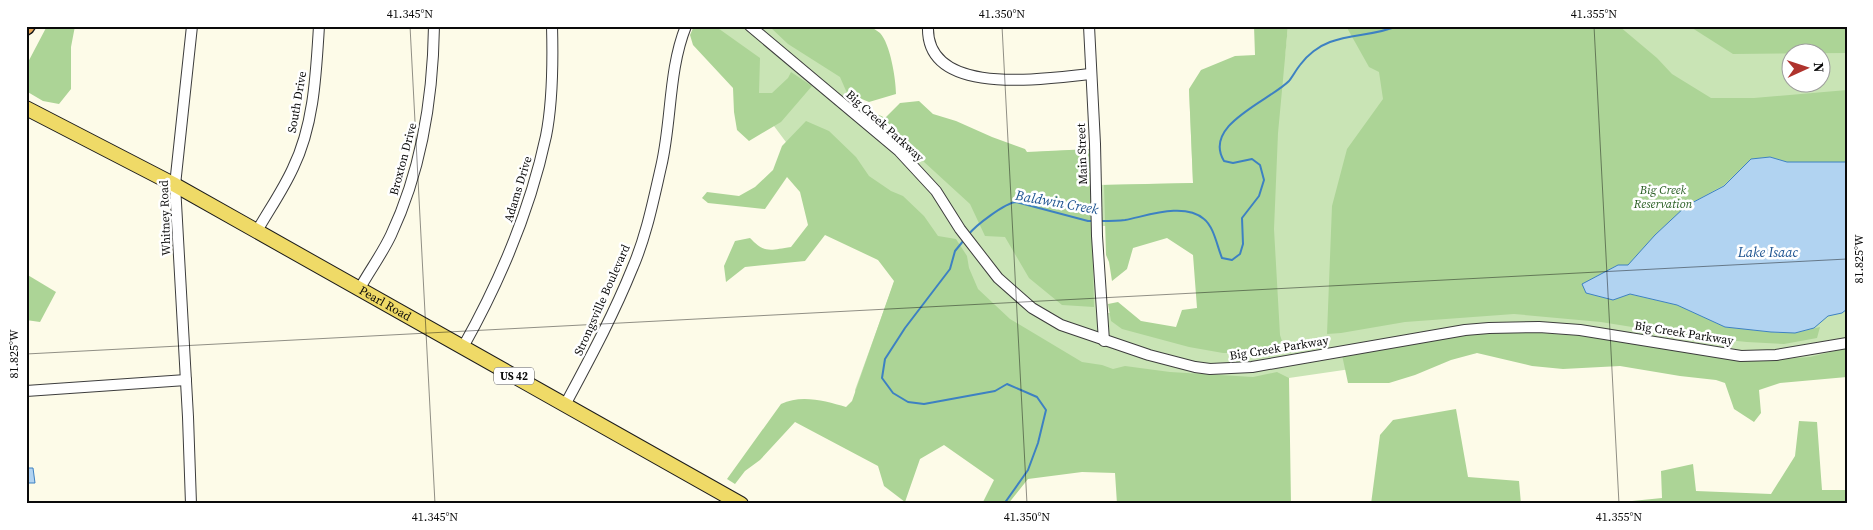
<svg xmlns="http://www.w3.org/2000/svg" width="1873" height="530" viewBox="0 0 1873 530" font-family="'Source Serif 4',serif">
	<style>
		.green { fill: #c9e4b5; fill-rule: evenodd }
		.forest { fill: #acd496 }
		.water { fill: #b1d3f1; stroke: #3d81c2 }
		.lines { fill: none; stroke-linecap: round; stroke-linejoin: round }
		.stream { stroke: #3d81c2; stroke-width: 2 }
		.minor-casing { stroke: #3d3d3d; stroke-width: 12 }
		.major-casing { stroke: #1b1b1b; stroke-width: 16 }
		.highway-casing { stroke: #1b1b1b; stroke-width: 18 }
		.minor { stroke: #fff; stroke-width: 10 }
		.major { stroke: #efda67; stroke-width: 14 }
		.highway { stroke: #eaa95a; stroke-width: 15 }
		.ticks { fill: none; stroke: #0a0a0a; stroke-width: 1; stroke-opacity: 0.45 }
		.labels { text-anchor: middle; stroke-width: 5; stroke-linejoin: round; paint-order: stroke }
		.shield { fill: #fff; stroke: #545454; stroke-width: 1 }
		.shield-label { font-size: 11px; font-weight: bold; fill: #0a0a0a }
		.street-label { font-size: 12px; fill: #0a0a0a; stroke: #fff }
		.park-label { font-size: 12px; font-style: italic; fill: #275c20; stroke: #fff }
		.water-label { font-size: 14px; font-style: italic; fill: #1e5491; stroke: #fff }
		.neatline { fill: none; stroke: #0a0a0a; stroke-width: 2 }
		.ticks-label { font-size: 12px; text-anchor: middle; fill: #0a0a0a }
	</style>
	<rect width="100%" height="100%" fill="#fdfbe8"/>
	<path class="green" d="M 699,26 L 870,26 L 847,93 L 879,115 L 905,128 L 1018,153 L 1094,149 L 1096,185 L 1193,183 L 1189,89 L 1237,88 L 1285,55 L 1288,26 L 1346,26 L 1347,29 L 1348,26 L 1847,26 L 1847,369 L 1477,353 L 1433,357 L 1282,379 L 856,395 L 855,390 L 897,274 L 869,253 ZM 1790,52 L 1820,52 L 1820,82 L 1790,82 ZM 1195,225 L 1202,339 L 1112,313 L 1103,313 L 1098,226 Z"/>
	<g class="forest">
		<polygon points="47,26 75,26 71,47 71,89 59,104 43,101 26,91 26,66"/>
		<polygon points="694,26 715,26 760,58 759,93 772,93 788,78 791,72 812,86 781,122 749,141 737,130 734,112 733,88 693,45 690,35"/>
		<path d="M 769,26 L 870,26 C 873,28 877,31 880,33 C 890,43 896,79 896,94 L 869,102 L 847,93 L 840,77 L 788,44 Z"/>
		<polygon points="1254,26 1288,26 1278,133 1274,229 1280,335 1284,347 1262,353 1223,353 1189,347 1122,329 1111,321 1108,304 1118,302 1141,321 1176,327 1182,310 1197,308 1193,255 1167,238 1133,248 1127,269 1112,281 1109,262 1106,255 1104,185 1193,183 1189,89 1201,70 1235,56 1255,55"/>
		<polygon points="1346,26 1619,26 1657,58 1672,74 1711,98 1754,98 1847,90 1847,162 1787,162 1770,157 1751,159 1724,185 1686,206 1655,235 1628,265 1618,265 1586,293 1613,300 1629,294 1677,305 1725,327 1771,332 1795,333 1820,327 1817,338 1784,344 1747,342 1688,336 1601,322 1514,314 1405,322 1341,333 1327,334 1332,206 1347,149 1383,99 1379,72 1369,67"/>
		<polygon points="1689,26 1847,26 1847,53 1733,54"/>
		<polygon points="919,101 933,114 956,121 992,137 1025,149 1027,152 1090,149 1094,307 1062,305 1029,278 1005,237 985,236 970,204 911,150 879,115 885,118 900,103"/>
		<path d="M 806,121 L 829,131 L 856,157 L 869,176 L 891,191 L 903,196 L 924,216 L 938,236 L 956,239 L 967,256 L 969,268 L 978,289 L 1010,319 L 1082,362 L 1102,365 L 1113,369 L 1125,366 L 1170,372 L 1253,377 L 1277,372 L 1289,378 L 1291,504 L 1117,504 L 1115,473 L 1082,472 L 1028,479 L 1008,504 L 982,504 L 994,480 L 944,445 L 920,459 L 905,502 L 884,486 L 878,466 L 795,422 L 760,460 L 745,471 L 735,484 L 727,479 L 781,404 C 801,394 826,401 846,407 L 852,401 L 894,281 L 878,260 L 825,235 L 805,261 L 745,267 L 726,282 L 724,266 L 735,241 L 750,238 C 765,254 770,250 791,247 L 808,225 L 800,192 L 787,177 L 765,209 L 708,203 L 702,198 L 707,192 L 739,196 L 755,187 L 773,170 L 782,146 Z"/>
		<polygon points="26,274 56,292 40,322 26,320"/>
		<polygon points="1527,332 1593,337 1751,361 1810,357 1847,348 1847,377 1780,383 1759,390 1761,413 1754,422 1734,409 1725,383 1716,380 1680,376 1620,366 1563,369 1532,366 1477,353 1451,360 1415,375 1389,383 1348,383 1342,355 1477,333"/>
		<polygon points="1456,409 1468,477 1519,481 1521,504 1371,504 1380,435 1393,420"/>
		<polygon points="1799,421 1817,422 1822,490 1847,490 1847,504 1602,504 1662,498 1661,471 1693,464 1696,491 1771,494 1795,456"/>
	</g>
	<g class="water">
		<polygon points="1770,157 1787,162 1847,162 1847,309 1842,313 1828,316 1814,328 1795,333 1771,332 1725,327 1677,305 1630,294 1613,300 1586,293 1582,284 1618,265 1628,265 1655,235 1686,206 1724,186 1751,159"/>
		<polygon points="27,468 33,468 35,483 27,483"/>
	</g>
	<g class="lines">
		<g class="stream">
			<path d="M 1101,221 C 1109,221 1117,221 1125,220 C 1147,216 1184,202 1204,219 C 1214,227 1217,246 1222,258 L 1232,260 L 1240,254 L 1243,244 L 1242,218 L 1259,196 L 1264,180 L 1260,165 L 1252,159 L 1233,163 L 1224,161 C 1202,125 1269,101 1289,81 C 1293,76 1296,70 1300,65 C 1307,55 1319,46 1330,42 C 1351,34 1378,35 1397,26"/>
			<path d="M 968,235 C 976,225 1005,203 1016,202 L 1088,221 L 1094,221"/>
			<polyline points="964,240 955,251 950,269 905,328 885,359 882,378 893,393 908,402 924,404 995,391 1007,384 1037,397 1046,410 1038,443 1028,470 1004,504"/>
		</g>
		<g class="minor-casing">
			<g id="minor">
				<polyline points="750,26 899,151 936,191 960,229 998,278 1032,308 1061,325 1149,355 1195,367 1210,369 1252,367 1465,330 1489,328 1539,327 1580,330 1741,356 1776,355 1847,343"/>
				<path d="M 928,26 C 925,99 1047,78 1091,74"/>
				<polyline points="1089,26 1095,144 1097,236 1104,341"/>
				<path d="M 257,231 C 269,210 283,190 293,168 C 314,125 316,74 319,26"/>
				<path d="M 360,288 C 370,270 382,254 391,235 C 422,169 433,98 434,26"/>
				<path d="M 463,347 C 500,281 530,211 546,136 C 553,101 553,62 552,26"/>
				<polyline points="26,391 186,380"/>
				<path d="M 565,405 C 589,360 613,316 632,269 C 646,237 653,202 661,167 C 672,121 668,71 686,26"/>
				<polyline points="191,504 188,417 175,185 192,26"/>
			</g>
		</g>
		<g class="major-casing">
			<g id="major">
				<path id="s1" d="M 26,108 L 175,185 L 741,504"/>
			</g>
		</g>
		<g class="highway-casing">
			<polyline id="highway" points="26,27 27,26"/>
		</g>
		<use href="#minor" class="minor"/>
		<use href="#major" class="major"/>
		<use href="#highway" class="highway"/>
	</g>
	<path class="ticks" d="M 410,26 L 435,504M 1002,26 L 1027,504M 1594,26 L 1619,504M 26,354 L 1847,259"/>
	<g class="labels">
		<rect class="shield" x="494" y="367.5" width="40" height="17" rx="4"/>
		<g class="shield-label">
			<text x="514" y="380">US 42</text>
		</g>
		<g class="street-label">
			<text transform="translate(297 102) rotate(-80)" y="4">South Drive</text>
			<text transform="translate(885 126) rotate(42)" y="4">Big Creek Parkway</text>
			<text transform="translate(1082 154) rotate(-92)" y="4">Main Street</text>
			<text transform="translate(403 159) rotate(-75)" y="4">Broxton Drive</text>
			<text transform="translate(518 189) rotate(-73)" y="4">Adams Drive</text>
			<text transform="translate(165 218) rotate(-92)" y="4">Whitney Road</text>
			<text transform="translate(602 300) rotate(-66)" y="4">Strongsville Boulevard</text>
			<text dy="4" stroke="none"><textPath href="#s1" startOffset="409">Pearl Road</textPath></text>
			<text transform="translate(1684 333) rotate(9)" y="4">Big Creek Parkway</text>
			<text transform="translate(1279 348) rotate(-9)" y="4">Big Creek Parkway</text>
		</g>
		<g class="park-label">
			<text x="1663" y="194">Big Creek<tspan x="1663" dy="14">Reservation</tspan></text>
		</g>
		<g class="water-label">
			<text transform="translate(1057 202) rotate(10)" y="5">Baldwin Creek</text>
			<text x="1768" y="257">Lake Isaac</text>
		</g>
	</g>
	<rect width="1873" height="530" fill="none" stroke="#ffffff" stroke-width="55"/>
	<g transform="translate(1806 68) rotate(87)"><circle r="24" fill="#ffffff" stroke="#9d9d9d"/>
	<path d="M0-4L9 19L0 12L-9 19Z" fill="#af332d"/>
	<text y="-8" font-size="14" font-weight="bold" text-anchor="middle" fill="#0a0a0a">N</text>
	</g>
	<rect x="28" y="28" width="1818" height="474" class="neatline"/>
	<g class="ticks-label">
		<text x="410" y="18">41.345°N</text>
		<text x="1002" y="18">41.350°N</text>
		<text x="1594" y="18">41.355°N</text>
		<text transform="translate(1859 259) rotate(-90)" y="4">81.825°W</text>
		<text transform="translate(14 354) rotate(-90)" y="4">81.825°W</text>
		<text x="435" y="521">41.345°N</text>
		<text x="1027" y="521">41.350°N</text>
		<text x="1619" y="521">41.355°N</text>
	</g>
</svg>
